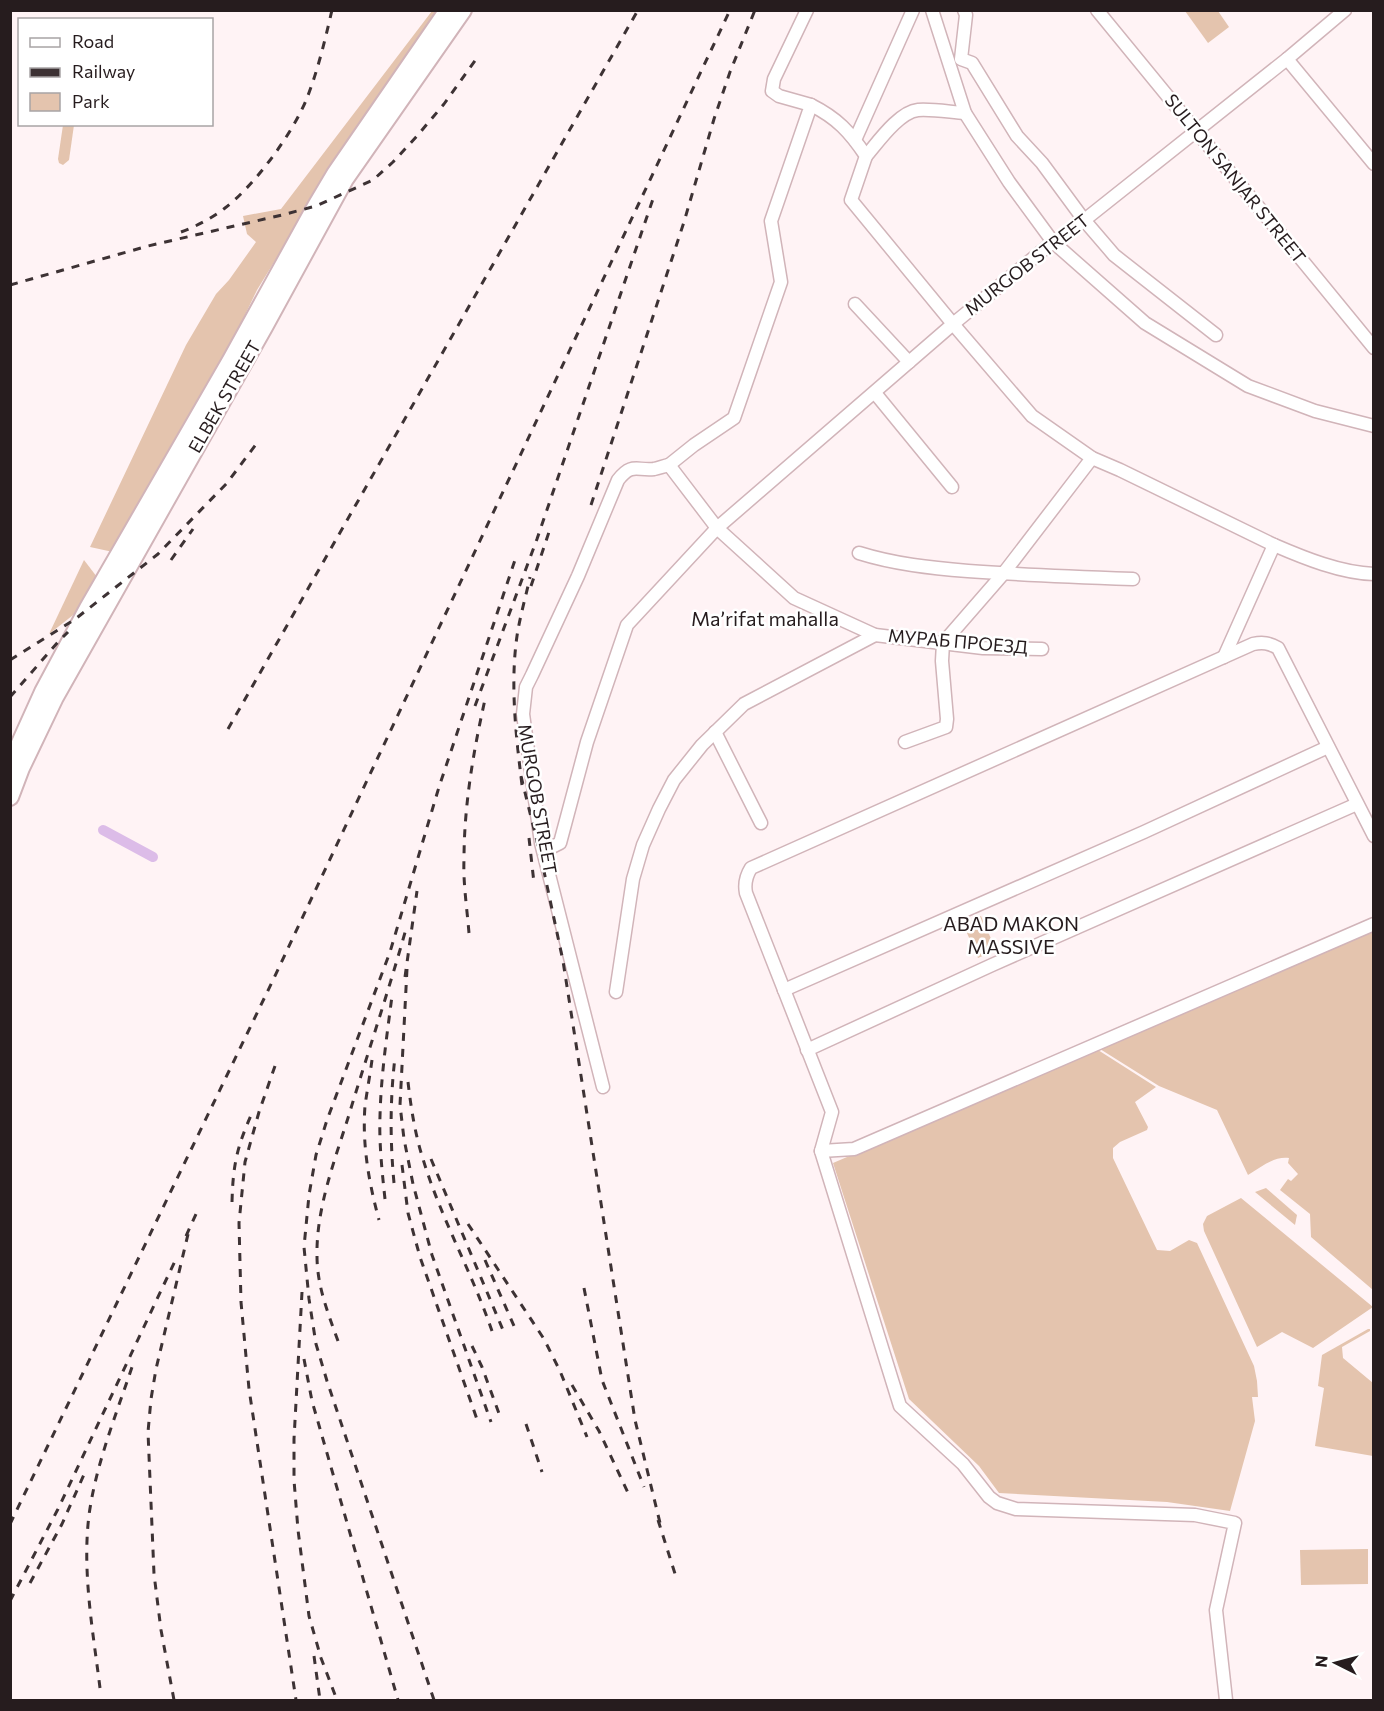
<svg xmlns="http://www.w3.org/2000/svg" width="1384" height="1711" viewBox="0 0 1384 1711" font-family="Commissioner,sans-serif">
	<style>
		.green { fill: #e4c4ae }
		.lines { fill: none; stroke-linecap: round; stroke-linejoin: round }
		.canal { stroke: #dcbce8; stroke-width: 10 }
		.street-casing { stroke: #d1b4b9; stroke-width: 15 }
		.secondary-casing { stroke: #d1b4b9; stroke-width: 20 }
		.street { stroke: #fff; stroke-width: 12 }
		.secondary { stroke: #fff; stroke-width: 16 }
		.rail { stroke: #3d3234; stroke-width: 3; stroke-dasharray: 8 8; stroke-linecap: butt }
		.labels { text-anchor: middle; stroke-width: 5; stroke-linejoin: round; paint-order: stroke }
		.street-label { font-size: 18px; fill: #261c1e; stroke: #fff }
		.neighbourhood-label { font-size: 20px; fill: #261c1e; stroke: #fff }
	</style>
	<rect width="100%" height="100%" fill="#fff3f5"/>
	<g class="green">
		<polygon points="432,11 443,11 325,179 257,290 232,342 113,552 90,547 186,345 216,294 229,280 256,242 247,234 243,216 281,209"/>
		<polygon points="1185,11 1218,11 1229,27 1208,43"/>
		<polygon points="63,125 74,125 69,160 63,165 59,163 58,159"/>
		<polygon points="84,560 97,577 77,612 49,634"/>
		<polygon points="981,916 996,950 978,958 963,924"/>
		<path d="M 1373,930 L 1373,1290 L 1311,1237 L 1310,1214 L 1280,1190 L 1288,1179 L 1291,1181 L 1298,1174 L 1288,1163 L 1289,1158 C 1274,1156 1261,1167 1248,1175 L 1217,1110 L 1159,1086 L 1100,1049 Z"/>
		<polygon points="1098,1050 1156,1087 1135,1102 1148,1127 1147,1130 1120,1142 1113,1148 1113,1158 1157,1250 1170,1251 1189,1240 1197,1243 1254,1366 1257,1381 1258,1397 1252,1397 1255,1421 1230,1511 1167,1502 999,1493 979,1466 909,1399 833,1163"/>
		<polygon points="1266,1188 1297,1215 1295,1225 1255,1192"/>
		<polygon points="1241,1198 1373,1307 1313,1348 1282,1332 1257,1347 1204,1231 1203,1224 1207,1216"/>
		<polygon points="1368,1329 1370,1329 1370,1331 1342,1347 1343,1358 1373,1383 1373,1456 1315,1446 1324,1388 1318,1386 1322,1355"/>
		<polygon points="1368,1549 1368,1584 1301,1585 1300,1550"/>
	</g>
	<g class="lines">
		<polyline class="canal" points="103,830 153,857"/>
		<g class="street-casing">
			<g id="street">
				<polyline points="932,10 965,113 1009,182 1053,242 1145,323 1248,386 1315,411 1374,426"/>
				<polyline points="964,10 966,15 961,59 972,63 1017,136 1042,163 1084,220 1114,255 1216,335"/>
				<polyline points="1097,10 1374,348"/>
				<polyline points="1287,59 1374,164"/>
				<path d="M 811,105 C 837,118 850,132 866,156 L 851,200 L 953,324 L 1032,416 L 1092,458 L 1120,470 L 1274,545 C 1304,558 1341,573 1374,574"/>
				<polyline points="855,140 913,10"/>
				<path d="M 866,156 C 878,142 899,112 918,110 C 933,109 950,112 965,113"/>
				<polyline points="855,304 909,362"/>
				<polyline points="875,393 952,487"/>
				<polyline points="669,465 694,445 734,418 781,282 771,221 811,105 779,96 772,91 774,79 807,10"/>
				<path d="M 859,553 C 894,564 931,568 968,571 C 1023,575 1078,577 1133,579"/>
				<polyline points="1224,657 1274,545"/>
				<polyline points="715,732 761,823"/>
				<polyline points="905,742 946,727 947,719 942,661 943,643 1003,574 1092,458"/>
				<polyline points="548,849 560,843 587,742 627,625 717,528 953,324 1053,242 1058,241 1287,59 1345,10"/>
				<polyline points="784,990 1144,832 1328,747"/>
				<polyline points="616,992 633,879 643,845 659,809 674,780 702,745 744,704 875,635"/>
				<polyline points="807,1050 992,965 1357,804"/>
				<path d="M 603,1087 L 541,843 L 523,714 L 526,687 L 532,675 L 578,576 L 618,480 C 632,462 637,471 654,469 C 659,468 664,466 669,465 L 717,528 L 794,598 L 875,635 L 983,648 L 1042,649"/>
				<polyline points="821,1151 854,1149 1374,924"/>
				<path d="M 1226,1700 L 1216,1610 L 1235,1523 L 1195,1515 L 1016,1509 L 997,1503 L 989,1497 L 963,1464 L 900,1406 L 821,1151 L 832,1112 L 746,893 C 744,883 746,876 751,868 L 1253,644 C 1263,642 1269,643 1278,648 L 1374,836"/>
			</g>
		</g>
		<g class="secondary-casing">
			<g id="secondary">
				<polyline points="10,765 43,692 88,608 231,360 316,206 335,174 448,10"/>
				<polyline points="10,797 21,768 55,697 264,327 345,179 463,10"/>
			</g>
		</g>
		<use href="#street" class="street"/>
		<use href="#secondary" class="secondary"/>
		<g class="rail">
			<path d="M 181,232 C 197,226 212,218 225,208 C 255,185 293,133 307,98 C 318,70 325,40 332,10"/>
			<polyline points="10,285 148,246 282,215 316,206 373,180 393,162 417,136 444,104 479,55"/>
			<polyline points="591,505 684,222 714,119 730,72 755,10"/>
			<polyline points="171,560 193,529"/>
			<polyline points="531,586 549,532"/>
			<polyline points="10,660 74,620 158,554 227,483 257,443"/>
			<polyline points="10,697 58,642 68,632"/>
			<polyline points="475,706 537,539 653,199"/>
			<polyline points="228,729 638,10"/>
			<polyline points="521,776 542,862 563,961 635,1420 661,1527"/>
			<path d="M 522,785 C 516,736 510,685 517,636 C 520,616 526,596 530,577"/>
			<polyline points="529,838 534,883"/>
			<path d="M 469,933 C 467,908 463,883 464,859 C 464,804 474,748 486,695"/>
			<polyline points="407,969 400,1105 404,1139 413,1184 432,1255 491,1422"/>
			<polyline points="405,977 417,891"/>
			<path d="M 372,1060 C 370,1075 367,1091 365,1106 C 362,1145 369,1183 379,1220"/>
			<polyline points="275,1066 259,1112 245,1162 239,1223 241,1302 249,1389 296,1700"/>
			<path d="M 408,1082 C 411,1108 415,1134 423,1159 C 441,1219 473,1274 493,1334"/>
			<polyline points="431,1159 503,1330"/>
			<polyline points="402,1165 408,1213 420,1257 479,1425"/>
			<path d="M 394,1183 C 390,1140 390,1100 395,1057"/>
			<path d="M 385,1199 C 382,1171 379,1143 380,1116 C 381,1075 387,1035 392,996"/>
			<path d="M 232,1202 C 233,1164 237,1147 252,1113"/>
			<polyline points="468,1224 544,1339 560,1371 587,1437"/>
			<polyline points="186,1236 197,1212"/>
			<polyline points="485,1260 514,1326"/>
			<polyline points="584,1288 602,1380 644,1487"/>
			<polyline points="302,1292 294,1439 294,1480 298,1530 309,1616 321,1658 337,1700"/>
			<path d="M 338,1341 C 328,1313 317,1286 317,1256 C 316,1210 334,1162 348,1118 C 367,1055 388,993 406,929"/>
			<polyline points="472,1346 482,1367 501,1419"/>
			<polyline points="304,1359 312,1401 398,1700"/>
			<polyline points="572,1385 599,1431 630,1497"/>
			<polyline points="526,1424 542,1472"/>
			<polyline points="658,1520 677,1580"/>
			<polyline points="10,1524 274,978 730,10"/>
			<polyline points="30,1583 62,1524 86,1470"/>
			<polyline points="10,1601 58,1509 175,1261"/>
			<polyline points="314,1656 320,1700"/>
			<path d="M 100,1688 C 93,1631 82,1573 89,1515 C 96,1464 116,1415 132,1367"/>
			<polyline points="174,1700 161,1630 154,1574 148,1432 151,1399 156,1369 189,1230"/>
			<polyline points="434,1700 327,1381 316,1344 309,1299 304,1247 309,1195 316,1155 327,1120 390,952 439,787 517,554"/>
		</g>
	</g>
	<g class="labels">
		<g class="street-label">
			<text transform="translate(1235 179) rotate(51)" y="6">SULTON SANJAR STREET</text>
			<text transform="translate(1027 265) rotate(-38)" y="6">MURGOB STREET</text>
			<text transform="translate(225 397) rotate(-60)" y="6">ELBEK STREET</text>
			<text transform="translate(958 642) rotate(5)" y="6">МУРАБ ПРОЕЗД</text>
			<text transform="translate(537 799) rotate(80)" y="6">MURGOB STREET</text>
		</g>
		<g class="neighbourhood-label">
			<text x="765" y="626">Maʼrifat mahalla</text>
			<text x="1011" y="931">ABAD MAKON<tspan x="1011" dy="23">MASSIVE</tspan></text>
		</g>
	</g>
	<rect width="1384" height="1711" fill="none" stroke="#261c1e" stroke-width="24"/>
	<rect x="18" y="18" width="195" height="108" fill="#ffffff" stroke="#a8a4a5" stroke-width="1.5"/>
	<rect x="30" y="38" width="30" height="9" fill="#ffffff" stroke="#a8a4a5" stroke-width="1.5"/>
	<text x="72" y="48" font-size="18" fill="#261c1e">Road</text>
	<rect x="30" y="68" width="30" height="9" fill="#3d3234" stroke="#a8a4a5" stroke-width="1.5"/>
	<text x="72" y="78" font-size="18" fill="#261c1e">Railway</text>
	<rect x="30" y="93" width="30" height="18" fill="#e4c4ae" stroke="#a8a4a5" stroke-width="1.5"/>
	<text x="72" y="108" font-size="18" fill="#261c1e">Park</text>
	<g transform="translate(1336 1663) rotate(276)" stroke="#ffffff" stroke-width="4.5" paint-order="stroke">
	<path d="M0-4.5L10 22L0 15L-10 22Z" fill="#261c1e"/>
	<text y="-9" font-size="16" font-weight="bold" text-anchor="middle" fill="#261c1e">N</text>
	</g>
</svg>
